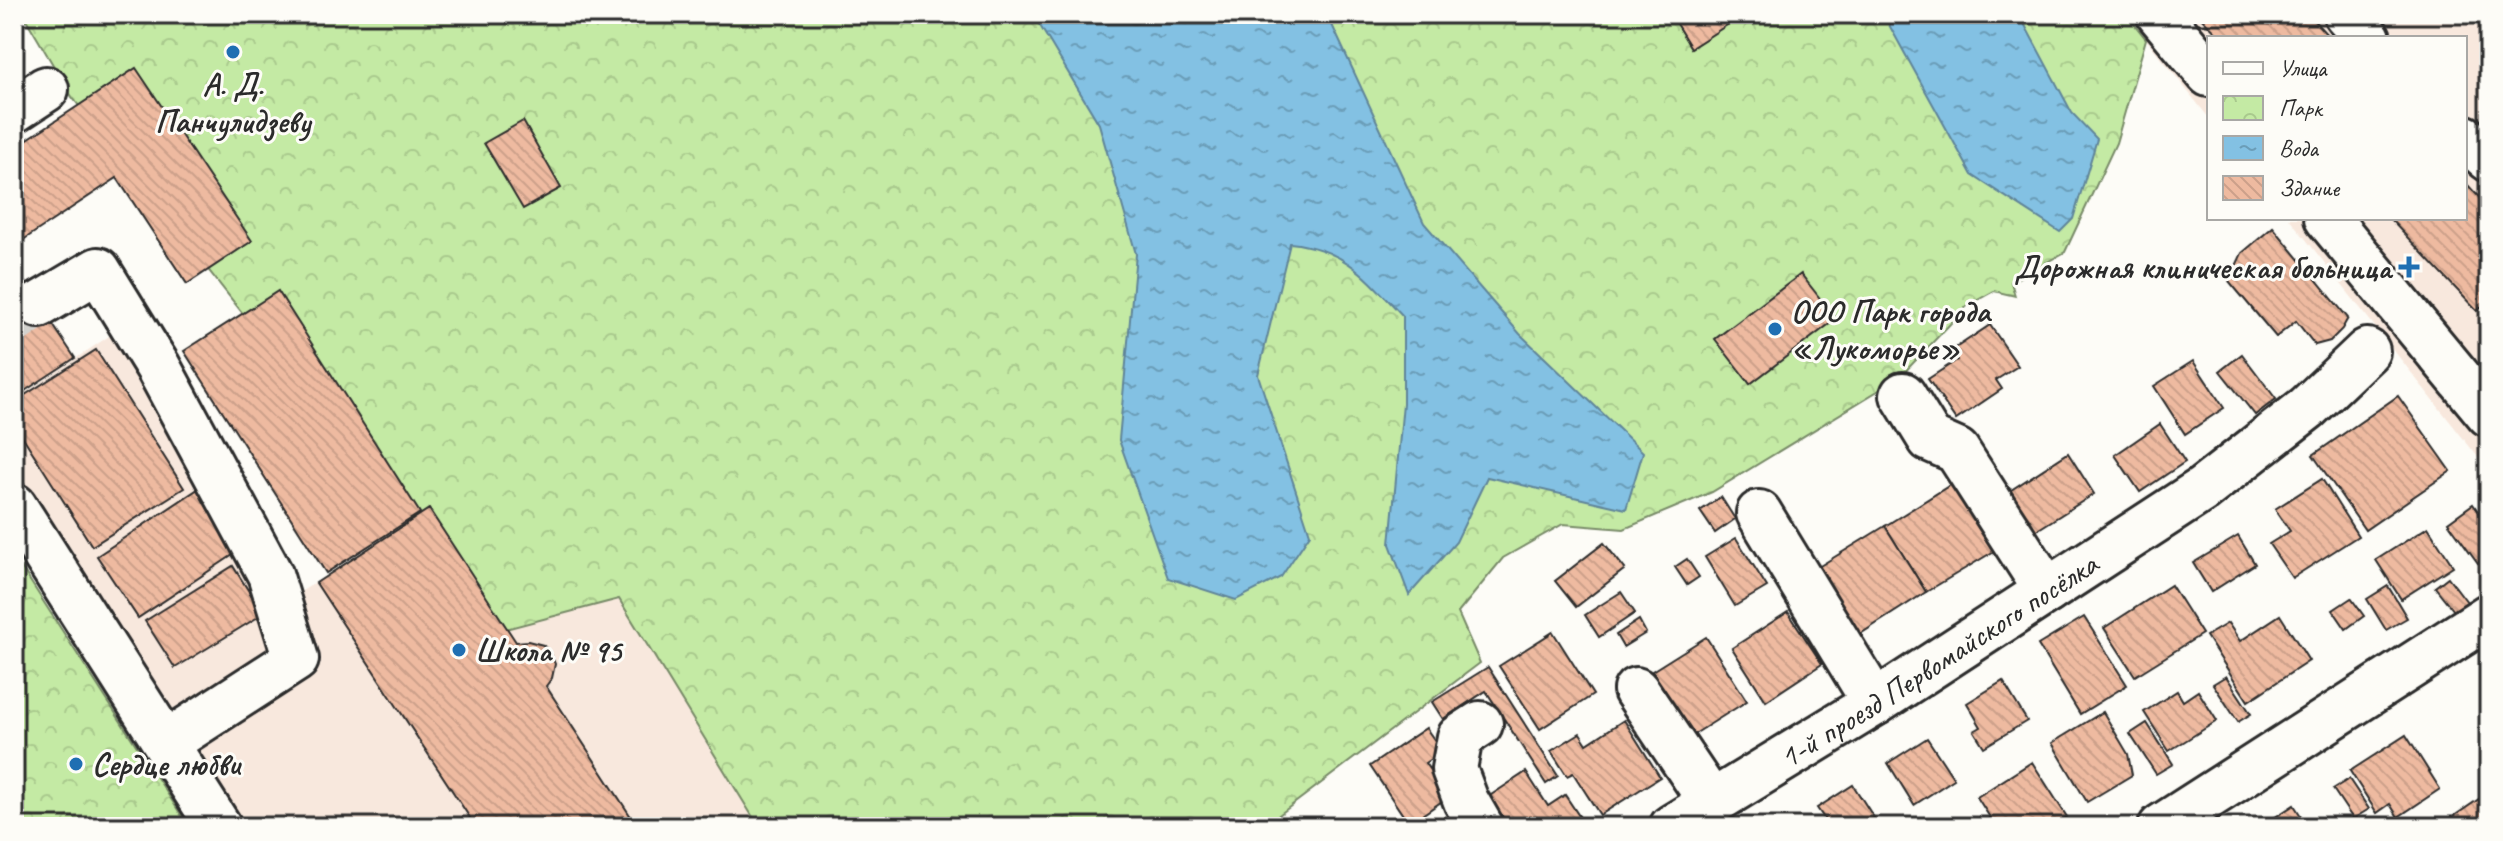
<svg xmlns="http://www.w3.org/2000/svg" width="2503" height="841" viewBox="0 0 2503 841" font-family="Caveat,sans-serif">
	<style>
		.built { fill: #f8e8dd }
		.park { fill: url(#park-crowns); stroke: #788a68; stroke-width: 2 }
		.water { fill: url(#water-ripples); stroke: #608599; stroke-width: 2 }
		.building { fill: url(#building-back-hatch); stroke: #2b2b2b; stroke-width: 2 }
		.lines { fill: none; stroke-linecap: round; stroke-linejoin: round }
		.minor-tunnel { stroke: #d3d2ce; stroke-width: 44; stroke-dasharray: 44 22; stroke-linecap: butt }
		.minor-casing { stroke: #2b2b2b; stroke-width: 50 }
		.minor { stroke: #fdfcf7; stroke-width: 44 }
		.poi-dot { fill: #1f6fb2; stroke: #fdfcf7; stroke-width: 3 }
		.labels { text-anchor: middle; stroke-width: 6; stroke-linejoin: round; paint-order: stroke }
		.poi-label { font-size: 32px; font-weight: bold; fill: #2b2b2b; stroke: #fdfcf7; text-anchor: start }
		.street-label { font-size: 32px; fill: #2b2b2b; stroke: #fdfcf7 }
	</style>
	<defs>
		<pattern id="park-crowns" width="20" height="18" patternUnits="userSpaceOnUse" patternTransform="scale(2)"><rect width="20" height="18" fill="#c4eaa4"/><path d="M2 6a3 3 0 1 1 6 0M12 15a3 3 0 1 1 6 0" fill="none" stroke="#a9c98d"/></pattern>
		<pattern id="water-ripples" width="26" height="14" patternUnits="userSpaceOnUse" patternTransform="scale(2)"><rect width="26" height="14" fill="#83c1e3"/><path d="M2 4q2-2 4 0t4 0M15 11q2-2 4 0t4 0" fill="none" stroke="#6b9db8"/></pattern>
		<pattern id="building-back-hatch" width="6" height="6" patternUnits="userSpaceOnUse" patternTransform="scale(2)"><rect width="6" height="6" fill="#eebaa0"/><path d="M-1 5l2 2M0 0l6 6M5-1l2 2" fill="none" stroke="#cca08a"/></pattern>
	</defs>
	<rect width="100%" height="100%" fill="#fdfcf7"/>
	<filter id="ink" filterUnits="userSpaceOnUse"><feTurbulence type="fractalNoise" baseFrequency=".0125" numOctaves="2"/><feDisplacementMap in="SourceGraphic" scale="16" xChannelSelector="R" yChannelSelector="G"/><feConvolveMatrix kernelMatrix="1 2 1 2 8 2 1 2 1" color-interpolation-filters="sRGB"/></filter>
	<g filter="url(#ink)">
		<g class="built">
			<polygon points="2126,14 2489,14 2489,471 2289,218 2465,218 2465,38 2209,38 2209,118"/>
			<polygon points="136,318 269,612 561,426 821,827 246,827 14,466 14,400"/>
		</g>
		<g class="park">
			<polygon points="23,14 2126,14 2146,39 2116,143 2065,252 2011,282 2015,296 1994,291 1967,306 1899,378 1712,492 1624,529 1563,524 1503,558 1458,613 1480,663 1263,827 759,827 619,599 494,632 72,97"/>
			<polygon points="14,556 189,827 14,827"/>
		</g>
		<g class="water">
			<path d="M 1033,14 L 1327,14 L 1424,223 L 1520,334 L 1643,452 L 1626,509 L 1487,477 L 1456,542 L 1409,595 L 1390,544 L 1403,403 L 1403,316 C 1367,278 1346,249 1290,243 L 1258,375 L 1310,534 L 1281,577 L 1236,600 L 1168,578 L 1119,440 L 1136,254 L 1099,124 Z"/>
			<polygon points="1883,14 2019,14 2072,113 2097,139 2073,219 2060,232 1972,175"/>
		</g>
		<g class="building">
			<polygon points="1670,14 1732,14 1735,20 1691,48"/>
			<polygon points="2198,14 2308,14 2330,38 2221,38"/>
			<polygon points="136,68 252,241 187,284 117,178 14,246 14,148"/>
			<polygon points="523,121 561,188 523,209 484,143"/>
			<polygon points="2465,182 2489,208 2489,300 2477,311 2389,218 2465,218"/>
			<polygon points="2273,227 2348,318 2342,329 2330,341 2315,345 2296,321 2276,337 2229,281 2242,253"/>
			<polygon points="14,266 75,358 14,398"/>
			<polygon points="1801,274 1836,319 1750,384 1715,339"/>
			<polygon points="278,291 420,513 326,573 184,351"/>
			<polygon points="1990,325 2018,366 1996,380 2002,389 1956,420 1928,379 1957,360 1951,351"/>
			<polygon points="96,350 184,488 92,546 14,423 14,402"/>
			<polygon points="2242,354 2276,399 2255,415 2220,371"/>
			<polygon points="2193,361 2224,408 2185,434 2154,386"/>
			<polygon points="2398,396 2451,471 2365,530 2313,455"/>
			<polygon points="2160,424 2185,462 2140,492 2115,455"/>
			<polygon points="2068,453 2094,494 2034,532 2008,492"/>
			<polygon points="2322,479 2358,536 2292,578 2269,544 2290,531 2275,509"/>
			<polygon points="1955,482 1996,550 1926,592 1885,526"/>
			<polygon points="204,485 245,547 138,618 97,556"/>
			<polygon points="1721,497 1735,519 1715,533 1700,511"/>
			<polygon points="2473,504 2489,526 2489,555 2478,563 2448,522"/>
			<polygon points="429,509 516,642 528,641 543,645 551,654 555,664 552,678 546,686 637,826 476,827 316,583"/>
			<polygon points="1885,526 1926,592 1857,636 1815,569"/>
			<polygon points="2428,527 2453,566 2401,599 2376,560"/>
			<polygon points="2238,536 2255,564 2211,592 2193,563"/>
			<polygon points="1736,538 1767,587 1735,606 1705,557"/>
			<polygon points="1604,543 1625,569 1576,607 1555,581"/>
			<polygon points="1687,559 1699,577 1687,585 1675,567"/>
			<polygon points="233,566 263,614 175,668 145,621"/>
			<polygon points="2448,577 2467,602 2454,611 2435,587"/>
			<polygon points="2171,585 2202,634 2135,676 2104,628"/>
			<polygon points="2388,586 2407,618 2386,630 2367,599"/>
			<polygon points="1621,592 1635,613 1599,637 1585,615"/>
			<polygon points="2351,598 2364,616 2346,629 2333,610"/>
			<polygon points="1788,612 1822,664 1766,701 1732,648"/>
			<polygon points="2280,615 2309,661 2248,701 2206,636 2228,623 2240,641"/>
			<polygon points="2084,617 2127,685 2080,714 2038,645"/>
			<polygon points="1639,620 1646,633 1623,647 1616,635"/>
			<polygon points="1553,632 1593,695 1540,729 1499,666"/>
			<polygon points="1706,637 1747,701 1693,735 1652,671"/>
			<polygon points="1488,667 1558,776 1546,784 1486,691 1443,719 1432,702"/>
			<polygon points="2226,676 2251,714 2238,722 2213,684"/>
			<polygon points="2003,681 2027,721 1984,747 1974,731 1981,727 1967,703"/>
			<polygon points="2177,691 2183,701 2198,691 2217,721 2169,751 2144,712"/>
			<polygon points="2103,712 2128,754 2132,775 2087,802 2052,743"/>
			<polygon points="1624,720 1660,777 1600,815 1573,773 1567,776 1551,751 1580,733 1587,744"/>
			<polygon points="2147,723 2173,764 2156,774 2130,734"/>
			<polygon points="1426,728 1442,751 1425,763 1448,797 1409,824 1370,766"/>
			<polygon points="2406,735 2440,789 2398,817 2390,804 2377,813 2350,771"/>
			<polygon points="1927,738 1954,779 1914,805 1888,763"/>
			<polygon points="2032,762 2067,817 2051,827 1996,827 1977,797"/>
			<polygon points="1526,772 1548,806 1565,795 1583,822 1575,827 1503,827 1485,799"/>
			<polygon points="2349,779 2369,809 2353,819 2333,789"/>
			<polygon points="1853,785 1876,821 1866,827 1830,827 1817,808"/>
			<polygon points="2479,799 2489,815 2489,827 2438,827"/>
			<polygon points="2294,805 2308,827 2260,827"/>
		</g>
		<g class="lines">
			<polyline class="minor-tunnel" points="14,322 39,305"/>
			<g class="minor-casing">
				<g id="minor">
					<polyline points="2159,14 2209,74"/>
					<polyline points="2346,14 2368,38"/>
					<polyline points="14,110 46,89"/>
					<polyline points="2465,138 2489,159"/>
					<polyline points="2327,218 2489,414"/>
					<polyline points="39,305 98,270 158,367 270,574 296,659 166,743"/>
					<polyline points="1903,395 1930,439 1957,451 2047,591"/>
					<polyline points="14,506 219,827"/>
					<polyline points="1759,513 1875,703"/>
					<polyline points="1636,690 1712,803"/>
					<polyline points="1480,724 1460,737 1454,769 1466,801 1481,827"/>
					<path id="s1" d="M 1672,827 L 1875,703 L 2202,490 L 2307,408 L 2367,351"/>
					<polyline points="2161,827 2489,616"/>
				</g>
			</g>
			<use href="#minor" class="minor"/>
		</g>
	</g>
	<g class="poi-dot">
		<circle cx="233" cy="52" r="8"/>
		<path d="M2405 255h8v8h8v8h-8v8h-8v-8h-8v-8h8z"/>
		<circle cx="1775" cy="329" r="8"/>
		<circle cx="459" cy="650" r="8"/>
		<circle cx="76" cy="764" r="8"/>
	</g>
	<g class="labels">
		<g class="poi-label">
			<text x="233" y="95" text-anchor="middle">А. Д.<tspan x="233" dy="37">Панчулидзеву</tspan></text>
			<text x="2391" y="278" text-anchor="end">Дорожная клиническая больница</text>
			<text x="1791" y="322">ООО Парк города<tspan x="1791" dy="37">«Лукоморье»</tspan></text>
			<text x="475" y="661">Школа № 95</text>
			<text x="92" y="775">Сердце любви</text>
		</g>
		<g class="street-label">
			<text dy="11" stroke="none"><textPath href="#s1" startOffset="314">1-й проезд Первомайского посёлка</textPath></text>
		</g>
	</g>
	<rect width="2503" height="841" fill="none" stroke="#fdfcf7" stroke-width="48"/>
	<rect x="24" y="24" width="2455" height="793" fill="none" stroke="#2b2b2b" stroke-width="3" filter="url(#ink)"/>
	<rect x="2207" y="36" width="260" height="184" fill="#fdfcf7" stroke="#a9a8a5" stroke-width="2"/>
	<rect x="2223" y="62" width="40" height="12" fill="#fdfcf7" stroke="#a9a8a5" stroke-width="2"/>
	<text x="2279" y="76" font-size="24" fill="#2b2b2b">Улица</text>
	<rect x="2223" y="96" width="40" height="24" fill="url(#park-crowns)" stroke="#a9a8a5" stroke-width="2"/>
	<text x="2279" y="116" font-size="24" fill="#2b2b2b">Парк</text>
	<rect x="2223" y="136" width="40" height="24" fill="url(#water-ripples)" stroke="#a9a8a5" stroke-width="2"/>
	<text x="2279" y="156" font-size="24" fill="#2b2b2b">Вода</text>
	<rect x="2223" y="176" width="40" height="24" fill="url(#building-back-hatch)" stroke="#a9a8a5" stroke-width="2"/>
	<text x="2279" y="196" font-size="24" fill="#2b2b2b">Здание</text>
</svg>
